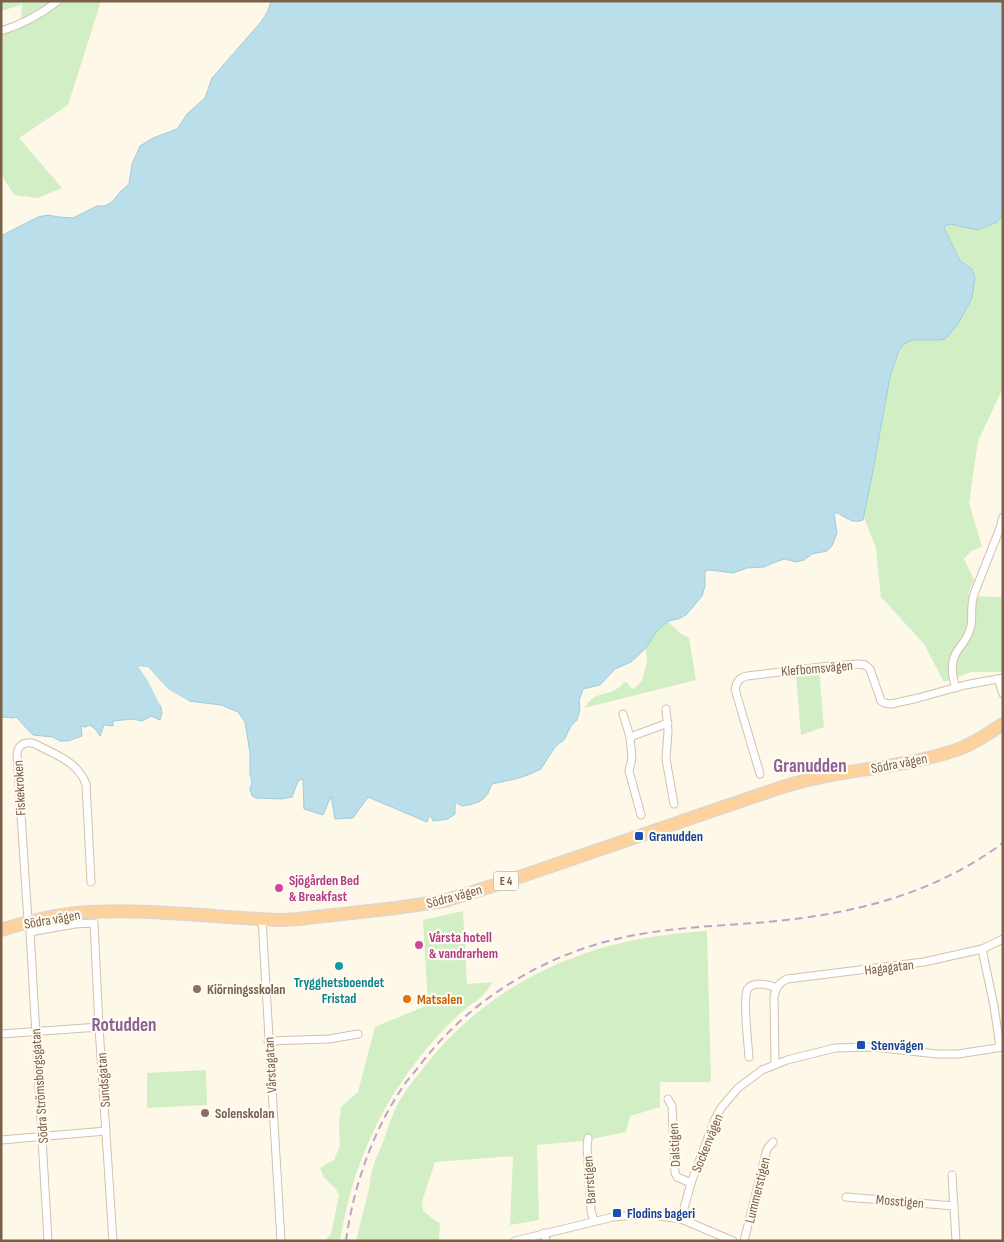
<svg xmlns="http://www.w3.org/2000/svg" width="1004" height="1242" viewBox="0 0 1004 1242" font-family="'Sofia Sans Condensed',sans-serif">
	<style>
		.green { fill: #d1eec4 }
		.water { fill: #badeea; stroke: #9fcddd }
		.pier { fill: #fef8e8 }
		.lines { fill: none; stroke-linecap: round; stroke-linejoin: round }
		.minor-casing { stroke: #d2c1ac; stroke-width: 9 }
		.trunk-casing { stroke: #ddd6d0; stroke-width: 14 }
		.minor { stroke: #fff; stroke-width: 7 }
		.trunk { stroke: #fed29c; stroke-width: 11 }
		.rail { stroke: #bca4ca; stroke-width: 2; stroke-dasharray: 8 5; stroke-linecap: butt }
		.transit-dot { fill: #1a4fb4; stroke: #fffbf0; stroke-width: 2 }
		.hotel-dot { fill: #d1479c; stroke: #fffbf0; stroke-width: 2 }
		.culture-dot { fill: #0f9aa8; stroke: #fffbf0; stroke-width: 2 }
		.education-dot { fill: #8d6e63; stroke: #fffbf0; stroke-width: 2 }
		.food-dot { fill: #e8710a; stroke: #fffbf0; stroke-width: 2 }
		.labels { text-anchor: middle; stroke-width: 4.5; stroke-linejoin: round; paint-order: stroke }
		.shield { fill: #fffbf0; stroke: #a38e7b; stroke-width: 1 }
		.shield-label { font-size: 12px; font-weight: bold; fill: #7b6049 }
		.street-label { font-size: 14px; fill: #7b6049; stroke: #fffbf0 }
		.transit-label { font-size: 14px; font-weight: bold; fill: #164399; stroke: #fffbf0; text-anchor: start }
		.hotel-label { font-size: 14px; font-weight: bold; fill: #b23c85; stroke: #fffbf0; text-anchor: start }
		.culture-label { font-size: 14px; font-weight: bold; fill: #0d838f; stroke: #fffbf0 }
		.education-label { font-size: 14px; font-weight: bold; fill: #785e54; stroke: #fffbf0; text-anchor: start }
		.food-label { font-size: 14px; font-weight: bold; fill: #c56008; stroke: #fffbf0; text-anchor: start }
		.district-label { font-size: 19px; font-weight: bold; fill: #8b6197; stroke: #fffbf0 }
	</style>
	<rect width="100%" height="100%" fill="#fef8e8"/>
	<g class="green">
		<polygon points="1,1 21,1 21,5 1,11"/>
		<polygon points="22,1 101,1 68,105 19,138 62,188 38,198 14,195 1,174 1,34 21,28"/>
		<polygon points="1003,214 1003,388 978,441 969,503 982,547 971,551 964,559 974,580 968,594 972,596 1003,597 1003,672 971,672 944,682 924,644 881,597 876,548 863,515 872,476 890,377 899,350 903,345 912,340 938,340 975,277 972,269 960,261 945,230 944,226 950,224 978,230 997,222"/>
		<path d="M 668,621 L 681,634 L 689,638 L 696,680 L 584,708 C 587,705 590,700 593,698 C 602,692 614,695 623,683 L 627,682 L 630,687 L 634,689 L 642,681 L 647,661 L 646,648 L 656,632 Z"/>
		<polygon points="819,670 824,727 801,735 796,674"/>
		<path d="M 463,911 L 467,984 L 493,982 C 490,986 487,990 484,994 C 480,999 474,1002 469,1006 C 457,1016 446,1026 436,1038 C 384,1095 352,1164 340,1241 L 325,1241 L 331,1234 L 339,1196 L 336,1189 L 324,1177 L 320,1168 L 334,1160 L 340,1146 L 339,1124 L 341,1107 L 358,1092 L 375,1027 L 428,1005 L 423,920 Z"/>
		<path d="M 707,931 L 711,1082 L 660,1082 L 660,1107 L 630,1116 L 626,1132 L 582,1141 L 537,1145 L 539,1220 L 510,1225 L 513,1156 L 435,1162 L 422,1201 L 423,1211 L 440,1224 L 439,1241 L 356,1241 C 359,1226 364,1211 367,1197 C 370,1188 370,1179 372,1170 C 375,1161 379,1151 383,1142 C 387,1131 390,1120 395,1110 C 402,1094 414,1080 425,1066 C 472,1005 539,964 613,945 C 644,937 676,933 707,931 Z"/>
		<polygon points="206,1070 207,1105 147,1108 147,1073"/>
	</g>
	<path class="water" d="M 271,1 L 1003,1 L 1003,214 L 997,222 L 978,230 L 950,224 L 944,226 L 945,230 L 960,261 L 972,269 L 975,277 L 972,298 L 958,324 L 945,339 L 938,340 L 912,340 L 903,345 L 899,350 L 890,377 L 872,476 L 863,520 C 853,524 846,518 838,513 L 834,513 L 837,533 L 832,546 L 827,551 L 812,554 L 804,560 L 796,562 L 785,559 L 775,562 L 764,567 L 747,568 L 733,573 L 710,570 L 705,571 L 705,586 L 702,596 L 686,615 L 678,619 L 668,621 L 656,632 L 646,648 L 631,662 L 615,669 L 600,685 L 583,689 L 579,701 L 580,709 L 577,720 L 571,726 L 564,740 L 557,745 L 553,750 L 541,769 L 528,775 L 515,779 L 492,784 C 490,787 489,793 486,796 C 481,803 469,805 462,806 L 455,802 L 455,814 L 448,819 L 433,821 L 431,816 L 429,816 L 427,822 L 368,797 L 353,818 L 335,819 L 331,796 L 323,815 L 304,809 L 303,779 L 298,781 L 292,797 L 281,799 L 256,798 L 252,796 L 250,789 L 252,782 L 250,774 L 250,753 L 245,722 L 238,712 L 221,705 L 189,701 L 168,689 L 148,667 L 139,666 C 145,676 162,702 162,713 C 162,714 160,719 160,720 L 151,716 L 142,721 L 133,719 L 113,721 L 113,726 L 104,725 L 100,736 L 96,730 L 90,725 L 85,727 L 81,726 L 82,736 L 68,741 L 60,741 L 53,737 L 33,735 L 16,717 L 13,718 L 1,717 L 1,236 L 38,217 L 48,215 L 59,217 L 73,218 L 97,206 L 105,206 L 112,202 L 121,191 L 129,184 L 132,164 L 140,146 L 153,138 L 177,129 L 188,113 L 205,98 L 212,78 L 261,22 L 268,11 Z"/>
	<polygon class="pier" points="138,666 148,667 168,689 189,701 185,702 166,691 147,670 143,669 151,682 163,705 160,705 149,683"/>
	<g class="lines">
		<g class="minor-casing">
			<g id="minor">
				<path d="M 1,31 C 21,25 41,14 58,1"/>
				<polyline points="998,679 1003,694"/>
				<path d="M 956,688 C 952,676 950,665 956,653 C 961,644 967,641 970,629 C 973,622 971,614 972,606 C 972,602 973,598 974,594 L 1000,528 L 1003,517"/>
				<polyline points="666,709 668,731 666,759 674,804"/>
				<polyline points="623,714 630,737 632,758 629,771 641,815"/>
				<polyline points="630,737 668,723"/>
				<path d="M 760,774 L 735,689 C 737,681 739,678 747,676 L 829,666 L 859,664 L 865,665 L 870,669 L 881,701 L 885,703 L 891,704 L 918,698 L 965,685 L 1003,678"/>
				<polyline points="262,919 281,1241"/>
				<path d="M 28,921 L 17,754 C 18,744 26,741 35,744 C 56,755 77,761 86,784 L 91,882"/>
				<polyline points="982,949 994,1006 1000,1047"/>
				<polyline points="1,1034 99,1027"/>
				<polyline points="268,1041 329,1039 358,1034"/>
				<path d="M 749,1057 C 748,1044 743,1000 747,990 C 752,981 769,984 776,988"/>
				<path d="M 775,1064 L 774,997 C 776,988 778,983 787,979 L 924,962 L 982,949 L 1003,939"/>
				<polyline points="668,1099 672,1106 675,1173 677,1177 691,1183"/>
				<polyline points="588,1138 587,1146 591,1211 594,1221"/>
				<polyline points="1,1140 106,1131"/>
				<polyline points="952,1175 956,1241"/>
				<polyline points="846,1197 954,1206"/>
				<polyline points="681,1219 691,1183 715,1119 721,1108 738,1088 762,1070 787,1060 835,1048 873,1047 937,1054 958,1054 1003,1047"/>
				<polyline points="544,1233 546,1241"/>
				<polyline points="48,1241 30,932 75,924 94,923 99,1027 113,1241"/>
				<polyline points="515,1241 613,1217 645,1214 681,1219 733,1241"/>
				<polyline points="744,1241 767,1149 773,1142"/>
			</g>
		</g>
		<g class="trunk-casing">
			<path id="trunk" d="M 1,930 C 26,922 50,916 76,913 C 145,907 214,918 283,920 L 298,919 L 396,908 L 444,901 L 508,881 L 782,787 C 798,782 814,778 831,775 C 875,767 916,764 959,749 C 975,743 989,733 1003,724"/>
		</g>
		<use href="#minor" class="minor"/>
		<use href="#trunk" class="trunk"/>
		<path class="rail" d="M 346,1241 C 353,1188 372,1133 402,1088 C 407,1080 414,1073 420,1065 C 470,999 545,954 625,937 C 672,927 720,926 767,922 C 853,914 932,895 1003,843"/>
	</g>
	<g class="transit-dot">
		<rect x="634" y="831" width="10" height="10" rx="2.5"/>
		<rect x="856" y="1040" width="10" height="10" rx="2.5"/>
		<rect x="612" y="1208" width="10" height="10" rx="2.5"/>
	</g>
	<g class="hotel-dot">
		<circle cx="279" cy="888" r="5"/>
		<circle cx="419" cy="945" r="5"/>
	</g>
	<circle class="culture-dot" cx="339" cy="966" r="5"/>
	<g class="education-dot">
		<circle cx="197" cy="989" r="5"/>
		<circle cx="205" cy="1113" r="5"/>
	</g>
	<circle class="food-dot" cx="407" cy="999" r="5"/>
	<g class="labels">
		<rect class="shield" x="493.5" y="871.5" width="25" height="19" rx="4"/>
		<g class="shield-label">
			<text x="506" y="885">E 4</text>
		</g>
		<g class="street-label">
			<text transform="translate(817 668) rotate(-5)" y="5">Klefbomsvägen</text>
			<text transform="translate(899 763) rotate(-11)" y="5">Södra vägen</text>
			<text transform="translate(19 788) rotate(-93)" y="5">Fiskekroken</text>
			<text transform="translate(454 896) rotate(-15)" y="5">Södra vägen</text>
			<text transform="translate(52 919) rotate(-10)" y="5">Södra vägen</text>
			<text transform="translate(889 967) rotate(-7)" y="5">Hagagatan</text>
			<text transform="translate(270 1065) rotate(-93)" y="5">Vårstagatan</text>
			<text transform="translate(103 1080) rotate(-94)" y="5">Sundsgatan</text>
			<text transform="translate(39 1086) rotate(-94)" y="5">Södra Strömsborgsgatan</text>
			<text transform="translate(707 1143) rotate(-68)" y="5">Sockenvägen</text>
			<text transform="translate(674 1145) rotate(-93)" y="5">Dalstigen</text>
			<text transform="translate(589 1180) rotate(-94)" y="5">Barrstigen</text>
			<text transform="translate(757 1190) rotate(-76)" y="5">Lummerstigen</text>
			<text transform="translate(900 1201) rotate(5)" y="5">Mosstigen</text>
		</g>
		<g class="transit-label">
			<text x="649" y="841">Granudden</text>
			<text x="871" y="1050">Stenvägen</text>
			<text x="627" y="1218">Flodins bageri</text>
		</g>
		<g class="hotel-label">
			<text x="289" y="885">Sjögården Bed<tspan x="289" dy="16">&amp; Breakfast</tspan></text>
			<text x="429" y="942">Vårsta hotell<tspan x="429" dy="16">&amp; vandrarhem</tspan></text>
		</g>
		<g class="culture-label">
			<text x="339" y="987">Trygghetsboendet<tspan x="339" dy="16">Fristad</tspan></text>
		</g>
		<g class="education-label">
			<text x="207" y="994">Kiörningsskolan</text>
			<text x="215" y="1118">Solenskolan</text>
		</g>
		<g class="food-label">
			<text x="417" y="1004">Matsalen</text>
		</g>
		<g class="district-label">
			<text x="810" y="772">Granudden</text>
			<text x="124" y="1031">Rotudden</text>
		</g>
	</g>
	<rect width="1004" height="1242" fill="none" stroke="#7b6049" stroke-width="5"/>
</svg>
